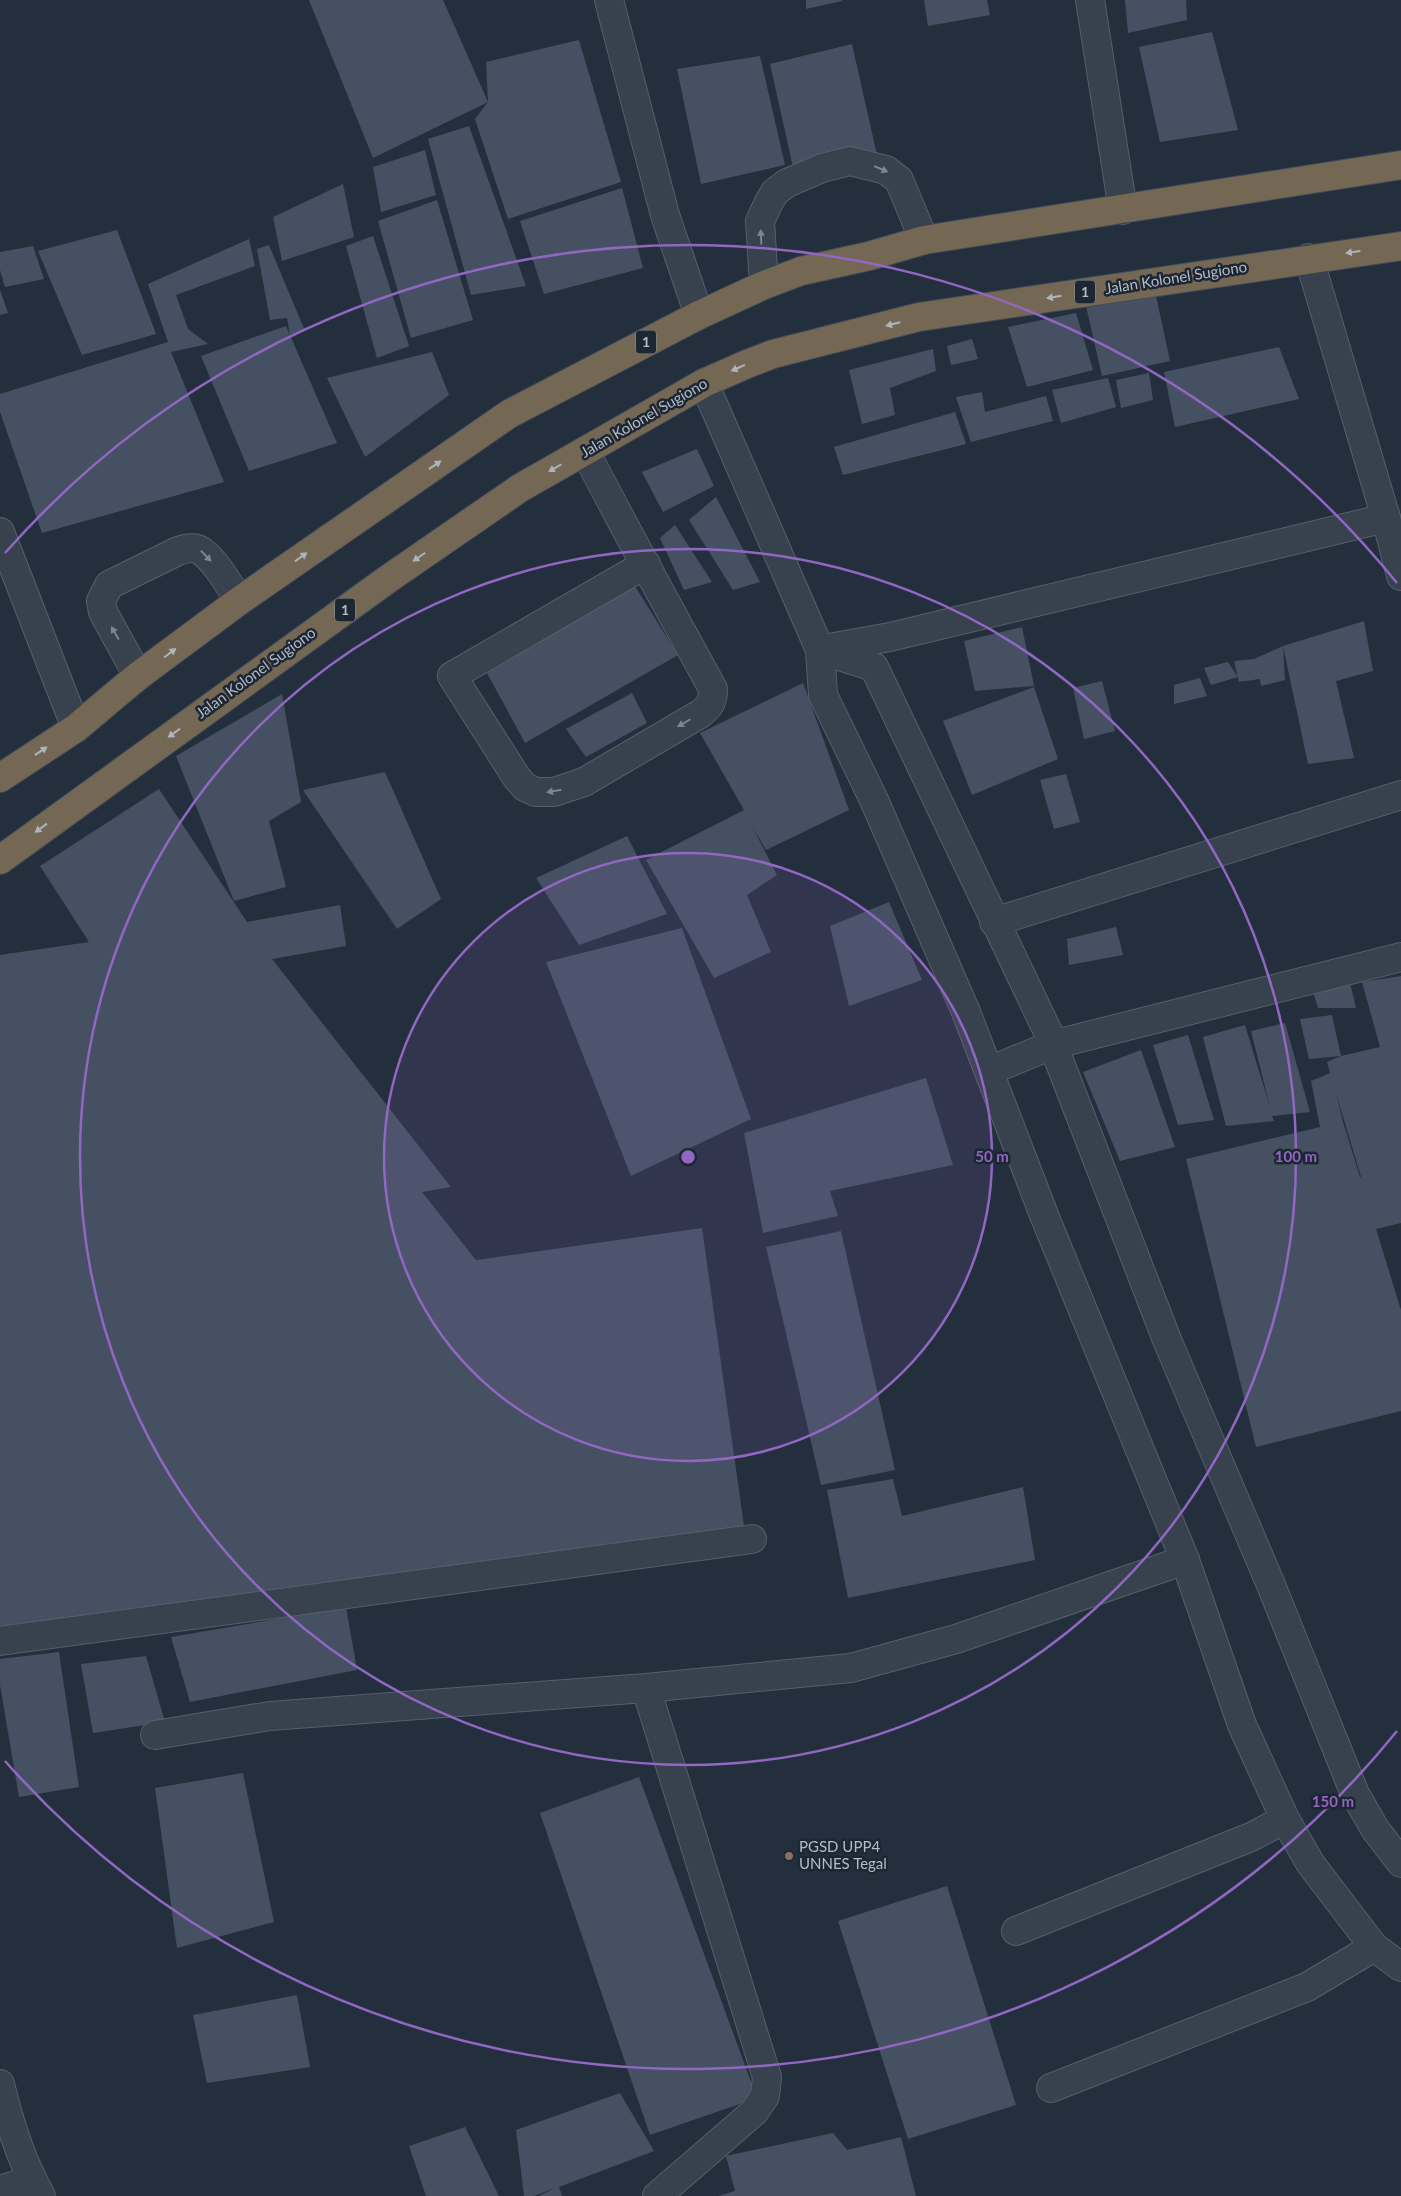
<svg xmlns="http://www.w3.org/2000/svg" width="1401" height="2196" viewBox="0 0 1401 2196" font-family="Lato,sans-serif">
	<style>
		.building { fill: #455162; fill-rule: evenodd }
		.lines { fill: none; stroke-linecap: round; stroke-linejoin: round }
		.minor-casing { stroke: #565f6c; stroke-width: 30 }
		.highway-casing { stroke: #434c59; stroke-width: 30 }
		.minor { stroke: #38414e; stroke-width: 28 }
		.highway { stroke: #746855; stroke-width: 28 }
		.oneway { fill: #7c8592 }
		.oneway2 { fill: #aeb4bd }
		.ring { fill: none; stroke: #9266c3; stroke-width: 2.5 }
		.education-dot { fill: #8d6e63; stroke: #1d2633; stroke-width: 2 }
		.labels { text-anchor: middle; stroke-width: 5; stroke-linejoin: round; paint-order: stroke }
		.shield { fill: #1d2633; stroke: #878f9c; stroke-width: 1 }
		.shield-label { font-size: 14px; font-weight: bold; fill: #b4bcc9 }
		.street-label { font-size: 15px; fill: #b4bcc9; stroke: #1d2633 }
		.poi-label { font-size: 15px; fill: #b4bcc9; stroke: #1d2633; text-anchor: start }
		.centre { fill: #9266c3; stroke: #1d2633; stroke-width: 2.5 }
		.ring-label { font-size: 15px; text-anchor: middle; font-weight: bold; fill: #9266c3; stroke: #1d2633; stroke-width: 5; stroke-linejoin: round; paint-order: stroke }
	</style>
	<rect width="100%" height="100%" fill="#242f3e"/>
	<g class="building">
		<polygon points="309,0 443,0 488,102 373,158"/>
		<polygon points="806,0 842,0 842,1 806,9"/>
		<polygon points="924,0 987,0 990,15 928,26"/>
		<polygon points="1125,0 1186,0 1187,20 1128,33"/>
		<polygon points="1212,32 1238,130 1160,142 1139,47"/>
		<polygon points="579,40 621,182 508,219 475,119 488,102 486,62"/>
		<polygon points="852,44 877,155 793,167 770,64"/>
		<polygon points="760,56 785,165 701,184 677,69"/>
		<polygon points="469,126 526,286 471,295 428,139"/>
		<polygon points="425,150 436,195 381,212 373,167"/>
		<polygon points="343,184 354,237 282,261 273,217"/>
		<polygon points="622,188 643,268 544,294 520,221"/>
		<polygon points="437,200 473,320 411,338 378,221"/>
		<polygon points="117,230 156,334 82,355 38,251"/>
		<polygon points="373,236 409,346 377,358 346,246"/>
		<polygon points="249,239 255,266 176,295 188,329 208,344 171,352 224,482 42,533 0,412 0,394 168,342 148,284"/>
		<polygon points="269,245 305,331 290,336 287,318 270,320 257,249"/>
		<polygon points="33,246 44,279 5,287 0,270 0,252"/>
		<polygon points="0,290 8,313 0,315"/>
		<polygon points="1155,291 1170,361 1102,376 1086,306"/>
		<polygon points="1076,313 1093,370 1027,387 1008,327"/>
		<polygon points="286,326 337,443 249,471 201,356"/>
		<polygon points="972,339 978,359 951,365 947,346"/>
		<polygon points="1279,347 1299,399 1175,427 1164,372"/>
		<polygon points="933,349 936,371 890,388 895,415 862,424 849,370"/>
		<polygon points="432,352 449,395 365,457 327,378"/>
		<polygon points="1149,373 1153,400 1121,408 1116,380"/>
		<polygon points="1108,378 1116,407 1061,423 1052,390"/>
		<polygon points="982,392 985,412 1046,396 1053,421 971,442 956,397"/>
		<polygon points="955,412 966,444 843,475 834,447"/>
		<polygon points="697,449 714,486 663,512 642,472"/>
		<polygon points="716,497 760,582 733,590 689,520"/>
		<polygon points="675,525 712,582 684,590 660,538"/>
		<polygon points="633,583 678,655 525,743 487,673"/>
		<polygon points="1364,621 1373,671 1336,681 1354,758 1308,764 1283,646"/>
		<polygon points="1022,627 1034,686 975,691 964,641"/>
		<polygon points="1283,646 1285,680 1261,686 1260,679 1239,682 1234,661 1254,659"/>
		<polygon points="1228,662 1238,677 1211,685 1204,668"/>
		<polygon points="1200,678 1207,696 1174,704 1174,685"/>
		<polygon points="1102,681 1115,731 1084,739 1073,688"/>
		<polygon points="803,683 849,810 766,850 752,826 777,875 747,895 771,952 714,978 646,860 744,810 700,733"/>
		<polygon points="1034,687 1058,759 972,795 943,721"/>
		<polygon points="632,693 647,723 586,757 566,729"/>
		<polygon points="282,694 301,802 269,821 286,887 234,901 176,756"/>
		<polygon points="385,772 441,899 397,929 303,790"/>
		<polygon points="1066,774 1080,822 1054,829 1040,780"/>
		<polygon points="159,789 247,922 340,905 346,946 272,959 451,1187 422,1192 476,1260 702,1228 744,1526 0,1634 0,955 89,942 40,866"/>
		<polygon points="627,836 667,914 579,945 536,878"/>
		<polygon points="889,902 922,980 849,1006 830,926"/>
		<polygon points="1116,927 1123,955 1069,965 1067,939"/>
		<polygon points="682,928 751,1119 631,1176 546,962"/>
		<path d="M 1401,976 L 1401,1223 L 1376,1229 L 1401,1310 L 1401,1411 L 1256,1447 L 1186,1159 L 1320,1127 L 1311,1081 L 1330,1073 L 1327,1062 L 1341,1056 L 1380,1047 L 1362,982 ZM 1336,1093 L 1361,1177 L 1360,1177 L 1343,1122 Z"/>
		<polygon points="1350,983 1356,1008 1318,1008 1313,992"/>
		<polygon points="1332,1015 1341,1056 1309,1059 1300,1019"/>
		<polygon points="1285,1023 1310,1112 1272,1116 1274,1121 1226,1126 1203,1037 1245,1025 1270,1107 1251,1031"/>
		<polygon points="1188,1035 1214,1120 1178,1125 1153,1045"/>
		<polygon points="1141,1050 1175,1147 1120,1161 1083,1072"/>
		<polygon points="926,1078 953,1165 830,1191 838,1216 763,1233 744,1133"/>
		<polygon points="841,1231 895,1470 821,1485 766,1247"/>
		<polygon points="893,1479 902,1516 1023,1487 1035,1560 848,1598 827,1490"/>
		<polygon points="346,1607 357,1670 190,1702 171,1637"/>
		<polygon points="59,1652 79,1787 19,1797 0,1685 0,1659"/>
		<polygon points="146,1656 165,1722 93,1733 81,1664"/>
		<polygon points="243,1773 274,1922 177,1948 155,1788"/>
		<polygon points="639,1777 757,2098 650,2135 540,1813"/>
		<polygon points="947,1886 1016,2105 908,2139 838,1921"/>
		<polygon points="297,1995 310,2067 207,2083 193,2015"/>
		<polygon points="620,2093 654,2151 559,2187 562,2196 539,2196 555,2188 534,2196 524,2196 516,2130"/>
		<polygon points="465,2127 499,2196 426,2196 409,2146"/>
		<polygon points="833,2133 847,2150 901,2137 916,2196 718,2196 735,2191 726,2156"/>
	</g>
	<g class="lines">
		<g class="minor-casing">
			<g id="minor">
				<polyline points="609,0 665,215 699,315"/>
				<polyline points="1090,0 1123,210"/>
				<polyline points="1309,258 1386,518 1401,576"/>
				<polyline points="764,285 760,221 769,202 775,192 787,183 822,168 850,161 886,170 899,180 924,240"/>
				<polyline points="704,383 820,650 823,695 874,800 966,1012 1044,1215 1185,1560 1242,1725 1285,1819 1310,1863 1374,1947 1401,1967"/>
				<path d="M 585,451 C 626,531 670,610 713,689 C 713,702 710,706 700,714 L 584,782 L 554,792 L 536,792 L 525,787 L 517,778 L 452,676 L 646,564"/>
				<polyline points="0,532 76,728"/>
				<polyline points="824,649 890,637 1386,518"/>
				<polyline points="820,650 874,667 1048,1032 1167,1340 1271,1585 1355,1794 1375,1829 1401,1863"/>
				<path d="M 138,676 L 103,612 L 101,601 L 109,585 L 178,551 C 184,549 191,547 197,549 C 211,553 232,589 239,601"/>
				<polyline points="994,922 1401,795"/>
				<polyline points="989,1071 1052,1045 1401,957"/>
				<polyline points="0,1641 752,1539"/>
				<polyline points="646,1688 767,2077 765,2096 754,2112 657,2196"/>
				<polyline points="155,1735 270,1716 646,1688 851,1668 956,1639 1185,1560"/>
				<polyline points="1016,1931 1251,1837 1285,1819"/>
				<path d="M 0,2084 C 9,2122 21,2161 41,2196"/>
				<polyline points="1051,2088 1307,1987 1374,1947"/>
				<polyline points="0,2190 32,2180"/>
			</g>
		</g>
		<g class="highway-casing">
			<g id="highway">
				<polyline points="0,778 76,728 138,676 239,601 509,414 699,315 764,285 801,271 869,256 924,240 1401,165"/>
				<polyline points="0,860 388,579 520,488 704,383 747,364 773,354 919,317 1401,246"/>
			</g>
		</g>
		<use href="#minor" class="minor"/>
		<use href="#highway" class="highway"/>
	</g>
	<defs><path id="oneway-solid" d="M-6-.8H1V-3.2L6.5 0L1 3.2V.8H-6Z" transform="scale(1.25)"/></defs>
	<g class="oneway">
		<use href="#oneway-solid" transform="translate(881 169) rotate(23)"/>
		<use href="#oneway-solid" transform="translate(761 237) rotate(-93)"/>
		<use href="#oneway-solid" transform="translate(206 556) rotate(46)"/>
		<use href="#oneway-solid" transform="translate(115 633) rotate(-120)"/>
		<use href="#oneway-solid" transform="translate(684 723) rotate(150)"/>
		<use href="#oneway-solid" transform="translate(554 791) rotate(170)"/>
	</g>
	<g class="oneway2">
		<use href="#oneway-solid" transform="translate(1353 252) rotate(172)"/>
		<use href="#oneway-solid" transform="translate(1054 297) rotate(171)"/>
		<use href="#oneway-solid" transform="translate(893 324) rotate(166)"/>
		<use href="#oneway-solid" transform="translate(738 368) rotate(156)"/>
		<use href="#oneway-solid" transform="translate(435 465) rotate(-34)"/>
		<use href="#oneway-solid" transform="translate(555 468) rotate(150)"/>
		<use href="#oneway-solid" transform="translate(301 557) rotate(-36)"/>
		<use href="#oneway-solid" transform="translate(419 557) rotate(145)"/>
		<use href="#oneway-solid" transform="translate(170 653) rotate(-37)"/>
		<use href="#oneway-solid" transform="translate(174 733) rotate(144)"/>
		<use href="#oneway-solid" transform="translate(41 751) rotate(-34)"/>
		<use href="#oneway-solid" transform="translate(41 828) rotate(144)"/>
	</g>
	<circle cx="688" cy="1157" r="304" fill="#9266c3" fill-opacity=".12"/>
	<g class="ring">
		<circle cx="688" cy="1157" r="304"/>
		<circle cx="688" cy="1157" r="608"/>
		<path d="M1397 1731A912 912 0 0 1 5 1761M5 553A912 912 0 0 1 1397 583"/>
	</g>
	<circle class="education-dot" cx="789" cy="1856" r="5"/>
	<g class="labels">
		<g class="shield">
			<rect x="1075" y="280.5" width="20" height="23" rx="4"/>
			<rect x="636" y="330.5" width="20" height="23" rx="4"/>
			<rect x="335" y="598.5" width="20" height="23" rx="4"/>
		</g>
		<g class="shield-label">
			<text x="1085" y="297">1</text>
			<text x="646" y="347">1</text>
			<text x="345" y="615">1</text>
		</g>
		<g class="street-label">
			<text transform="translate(1176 278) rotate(-9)" y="5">Jalan Kolonel Sugiono</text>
			<text transform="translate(644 418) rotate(-30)" y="5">Jalan Kolonel Sugiono</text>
			<text transform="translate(256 673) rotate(-36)" y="5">Jalan Kolonel Sugiono</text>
		</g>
		<g class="poi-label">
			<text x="799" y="1852">PGSD UPP4<tspan x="799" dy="17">UNNES Tegal</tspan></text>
		</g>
	</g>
	<circle cx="688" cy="1157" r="8" class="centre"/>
	<g class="ring-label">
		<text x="992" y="1162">50 m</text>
		<text x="1296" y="1162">100 m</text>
		<text x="1333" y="1807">150 m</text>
	</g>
</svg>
